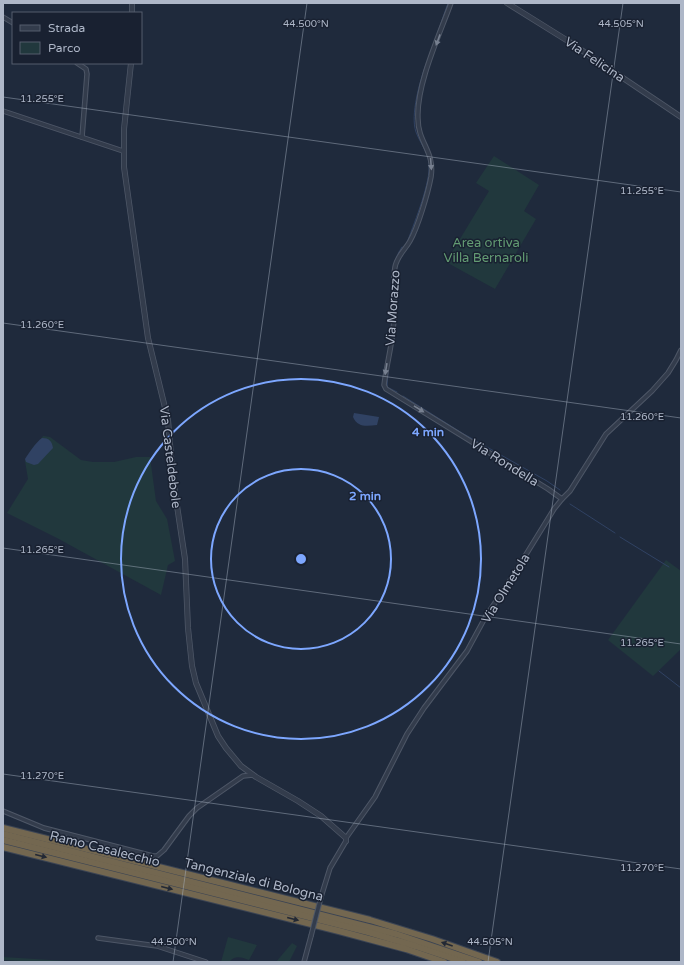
<svg xmlns="http://www.w3.org/2000/svg" width="684" height="965" viewBox="0 0 684 965" font-family="'Varela Round',sans-serif">
	<style>
		.green { fill: #21383d }
		.water { fill: #304263 }
		.lines { fill: none; stroke-linecap: round; stroke-linejoin: round }
		.stream { stroke: #304263; stroke-width: 1 }
		.minor-casing { stroke: #4e5767; stroke-width: 5.5 }
		.tertiary-casing { stroke: #4e5767; stroke-width: 6 }
		.motorway-casing { stroke: #3b4454; stroke-width: 8 }
		.minor { stroke: #333c4c; stroke-width: 3.5 }
		.tertiary { stroke: #333c4c; stroke-width: 4.5 }
		.motorway { stroke: #736750; stroke-width: 6 }
		.rail { stroke: #556074; stroke-width: 1; stroke-dasharray: 4 4; stroke-linecap: butt }
		.minor-bridge-casing { stroke: #4e5767; stroke-width: 5.5; stroke-linecap: butt }
		.minor-bridge { stroke: #333c4c; stroke-width: 3.5 }
		.oneway { fill: #778090 }
		.oneway2 { fill: #222834 }
		.ticks { fill: none; stroke: #aeb7c8; stroke-width: 1; stroke-opacity: 0.45 }
		.ring { fill: none; stroke: #7da7ff; stroke-width: 2 }
		.labels { text-anchor: middle; stroke-width: 3; stroke-linejoin: round; paint-order: stroke }
		.street-label { font-size: 13px; fill: #aeb7c8; stroke: #192131 }
		.park-label { font-size: 13px; fill: #639c73; stroke: #192131 }
		.ticks-label { font-size: 10px; text-anchor: middle; fill: #aeb7c8; stroke: #192131; stroke-width: 3; stroke-linejoin: round; paint-order: stroke }
		.centre { fill: #7da7ff; stroke: #192131; stroke-width: 2 }
		.ring-label { font-size: 12px; text-anchor: middle; font-weight: bold; fill: #7da7ff; stroke: #192131; stroke-width: 3; stroke-linejoin: round; paint-order: stroke }
	</style>
	<rect width="100%" height="100%" fill="#1f2a3c"/>
	<g class="green">
		<polygon points="494,156 539,185 524,211 536,219 495,289 446,262 489,191 476,183"/>
		<polygon points="43,436 50,437 81,460 93,462 114,462 136,457 150,457 156,501 167,519 175,561 168,565 161,595 57,538 7,513 28,479 25,461"/>
		<polygon points="666,560 681,571 681,649 653,676 608,640"/>
		<path d="M 228,937 L 257,945 L 249,960 C 241,957 235,955 229,962 L 221,962 Z"/>
		<polygon points="292,943 297,946 289,962 276,962"/>
		<polygon points="3,957 83,962 37,962 3,960"/>
	</g>
	<g class="water">
		<path d="M 354,413 L 379,417 L 377,425 C 367,426 358,428 353,417 Z"/>
		<path d="M 42,438 C 49,438 52,441 53,448 L 38,464 L 34,465 L 26,462 L 25,459 C 29,453 36,442 42,438 Z"/>
	</g>
	<g class="lines">
		<g class="stream">
			<polyline points="435,40 448,3"/>
			<path d="M 408,240 C 415,221 431,182 429,163 C 428,152 420,143 416,132 C 410,115 420,81 426,64"/>
			<path d="M 390,341 C 391,331 392,322 392,313 C 393,289 388,267 402,247"/>
			<polyline points="388,373 387,387 397,392"/>
			<polyline points="403,396 462,433 547,481 560,490"/>
			<polyline points="570,504 615,533"/>
			<polyline points="620,537 669,567"/>
			<polyline points="659,671 681,688"/>
		</g>
		<g class="minor-casing">
			<g id="minor">
				<path d="M 451,3 C 439,36 416,85 418,119 C 418,143 435,151 431,177 C 428,193 418,227 410,241 C 405,250 397,256 395,267 C 392,283 395,299 394,315 C 394,339 387,361 384,385 L 386,389 L 548,489 L 562,499"/>
				<polyline points="3,17 13,23"/>
				<polyline points="77,63 86,69 87,74 82,137"/>
				<polyline points="3,111 123,151"/>
				<polyline points="3,811 44,828 153,856 157,856 164,850 189,816 197,808 243,776 253,775"/>
				<polyline points="346,838 375,797 407,734 424,708 467,651 486,616 509,582 554,509 562,499 570,491 606,434 652,391 668,373 676,360 681,350"/>
				<polyline points="321,897 330,868 346,841"/>
				<polyline points="98,938 157,946 206,962"/>
				<polyline points="304,962 311,936"/>
			</g>
		</g>
		<g class="tertiary-casing">
			<g id="tertiary">
				<polyline points="507,3 568,41 681,117"/>
				<polyline points="132,13 132,3"/>
				<polyline points="131,63 124,129 124,167 148,338 168,420 173,479 185,559 188,628 192,666 196,683 218,736 226,748 241,766 256,777 298,801 321,816 346,838 346,841"/>
			</g>
		</g>
		<g class="motorway-casing">
			<g id="motorway">
				<polyline points="3,828 370,920 432,939 497,962"/>
				<polyline points="3,834 396,934 479,962"/>
				<polyline points="3,840 368,932 415,946 463,962"/>
				<polyline points="3,847 339,931 406,949 444,962"/>
			</g>
		</g>
		<use href="#minor" class="minor"/>
		<use href="#tertiary" class="tertiary"/>
		<use href="#motorway" class="motorway"/>
		<polyline class="rail" points="3,962 6,962"/>
		<g class="minor-bridge-casing">
			<polyline id="minor-bridge" points="311,936 321,897"/>
		</g>
		<use href="#minor-bridge" class="minor-bridge"/>
	</g>
	<defs><path id="oneway-solid" d="M-6-.8H1V-3.2L6.5 0L1 3.2V.8H-6Z"/></defs>
	<g class="oneway">
		<use href="#oneway-solid" transform="translate(438 40) rotate(110)"/>
		<use href="#oneway-solid" transform="translate(431 164) rotate(86)"/>
		<use href="#oneway-solid" transform="translate(386 369) rotate(99)"/>
		<use href="#oneway-solid" transform="translate(419 409) rotate(32)"/>
	</g>
	<g class="oneway2">
		<use href="#oneway-solid" transform="translate(41 856) rotate(14)"/>
		<use href="#oneway-solid" transform="translate(167 888) rotate(14)"/>
		<use href="#oneway-solid" transform="translate(293 919) rotate(14)"/>
		<use href="#oneway-solid" transform="translate(447 944) rotate(-161)"/>
	</g>
	<path class="ticks" d="M 3,97 L 681,192M 3,323 L 681,418M 3,548 L 681,644M 3,774 L 681,869M 173,962 L 307,3M 488,962 L 623,3"/>
	<g class="ring">
		<circle cx="301" cy="559" r="90"/>
		<circle cx="301" cy="559" r="180"/>
	</g>
	<g class="labels">
		<g class="street-label">
			<text transform="translate(595 59) rotate(34)" y="5">Via Felicina</text>
			<text transform="translate(392 308) rotate(-86)" y="5">Via Morazzo</text>
			<text transform="translate(171 457) rotate(83)" y="5">Via Casteldebole</text>
			<text transform="translate(505 462) rotate(32)" y="5">Via Rondella</text>
			<text transform="translate(505 588) rotate(-58)" y="5">Via Olmetola</text>
			<text transform="translate(105 848) rotate(14)" y="5">Ramo Casalecchio</text>
			<text transform="translate(254 879) rotate(14)" y="5">Tangenziale di Bologna</text>
		</g>
		<g class="park-label">
			<text x="486" y="247">Area ortiva<tspan x="486" dy="15">Villa Bernaroli</tspan></text>
		</g>
	</g>
	<g class="ticks-label">
		<text x="306" y="27">44.500°N</text>
		<text x="621" y="27">44.505°N</text>
		<text x="42" y="102">11.255°E</text>
		<text x="642" y="194">11.255°E</text>
		<text x="42" y="328">11.260°E</text>
		<text x="642" y="420">11.260°E</text>
		<text x="42" y="553">11.265°E</text>
		<text x="642" y="646">11.265°E</text>
		<text x="42" y="779">11.270°E</text>
		<text x="642" y="871">11.270°E</text>
		<text x="174" y="945">44.500°N</text>
		<text x="490" y="945">44.505°N</text>
	</g>
	<circle cx="301" cy="559" r="6" class="centre"/>
	<g class="ring-label">
		<text x="428" y="436">4 min</text>
		<text x="365" y="500">2 min</text>
	</g>
	<rect width="684" height="965" fill="none" stroke="#aeb7c8" stroke-width="8"/>
	<rect x="12" y="12" width="130" height="52" fill="#192131" stroke="#555d6d"/>
	<rect x="20" y="25" width="20" height="6" fill="#333c4c" stroke="#555d6d"/>
	<text x="48" y="32" font-size="12" fill="#aeb7c8">Strada</text>
	<rect x="20" y="42" width="20" height="12" fill="#21383d" stroke="#555d6d"/>
	<text x="48" y="52" font-size="12" fill="#aeb7c8">Parco</text>
</svg>
